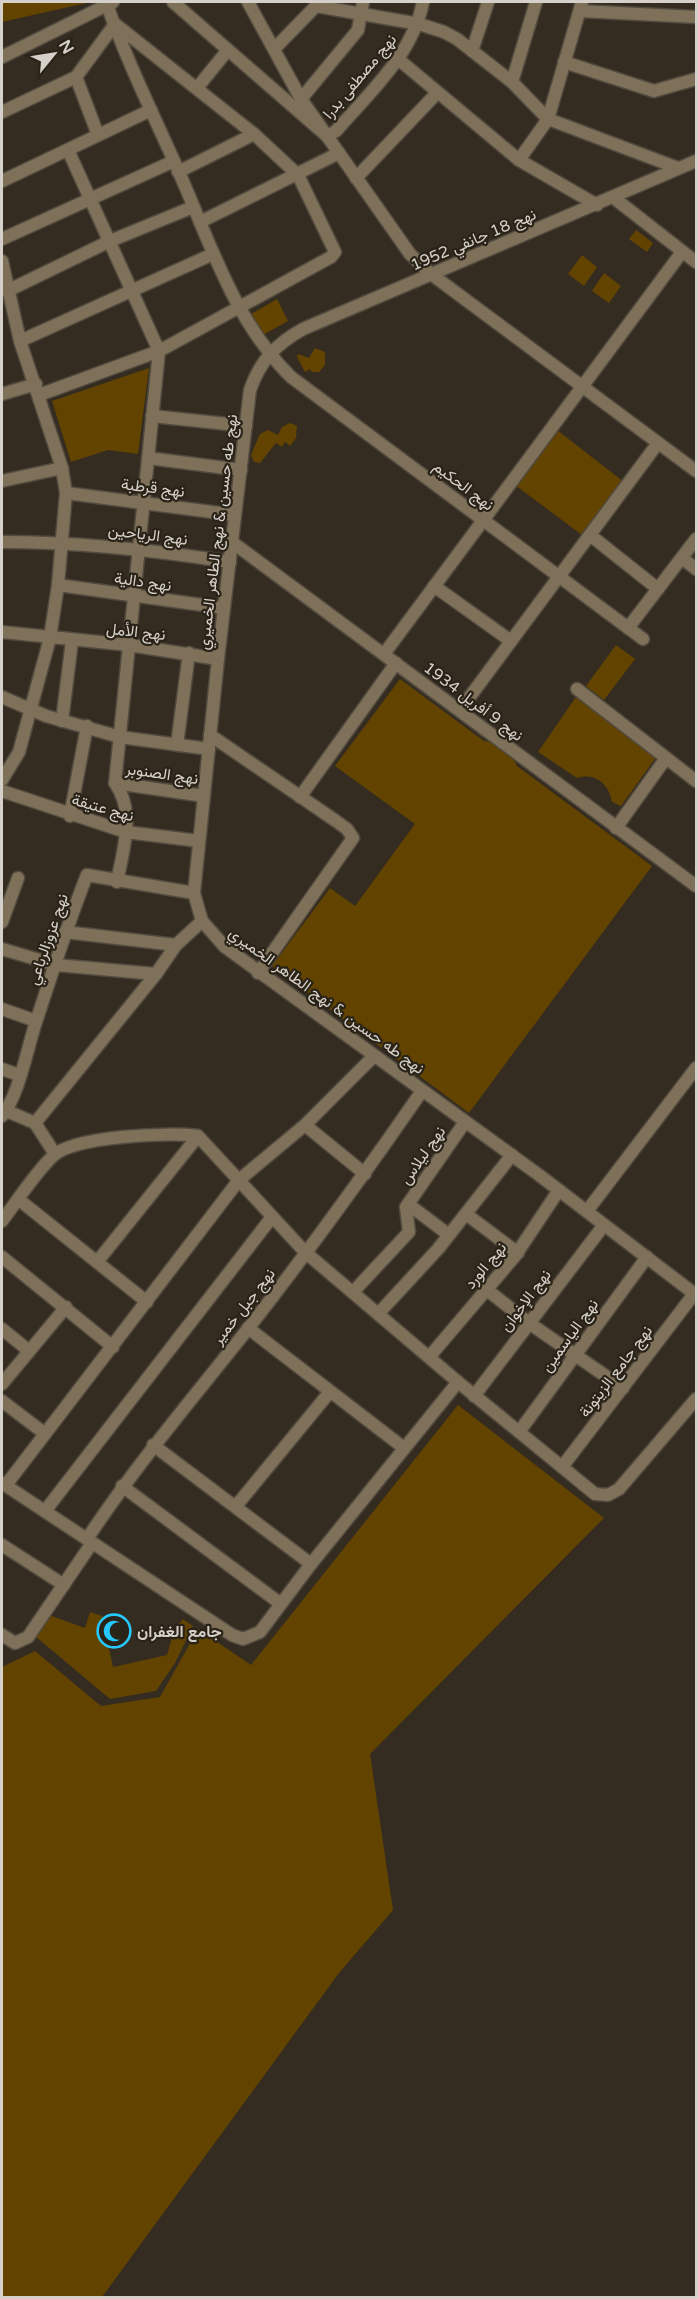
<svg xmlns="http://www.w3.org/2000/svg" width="698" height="2299" viewBox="0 0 698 2299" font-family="'Varela Round',Vazirmatn,sans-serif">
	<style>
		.green { fill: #624300 }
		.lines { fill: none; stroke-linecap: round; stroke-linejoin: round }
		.minor-casing { stroke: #514a3e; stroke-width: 15 }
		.minor { stroke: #7f7059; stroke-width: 12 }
		.labels { text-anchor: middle; stroke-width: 4.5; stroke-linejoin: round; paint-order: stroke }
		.street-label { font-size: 16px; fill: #d5d0c9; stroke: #2a2317 }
		.poi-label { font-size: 16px; font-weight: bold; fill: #d5d0c9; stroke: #2a2317; text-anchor: start }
	</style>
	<rect width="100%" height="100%" fill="#342c20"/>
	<g class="green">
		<polygon points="2,2 91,2 2,22"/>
		<polygon points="636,230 653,243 647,252 629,239"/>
		<polygon points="582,255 597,267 584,286 568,274"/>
		<polygon points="604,273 621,286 609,303 592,291"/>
		<polygon points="277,299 288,321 263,335 248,316"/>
		<polygon points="315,348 325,352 325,365 319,372 312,372 310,369 305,372 297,357 298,354 309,358"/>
		<polygon points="149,368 138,454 108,450 71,462 52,401"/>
		<polygon points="290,423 297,426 296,438 290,446 285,442 282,447 276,443 260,463 254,462 251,455 260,434 268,430 278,435 282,427"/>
		<polygon points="557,430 624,482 582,535 515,485"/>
		<polygon points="616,645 635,659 604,700 586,686"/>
		<path d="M 400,679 L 484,741 C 495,742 513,756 517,766 L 652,866 L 469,1113 L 272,966 L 330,888 L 355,906 L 415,824 L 335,766 Z"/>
		<path d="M 576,697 L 657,756 L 621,806 L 612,802 C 609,784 595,772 577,778 L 538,752 Z"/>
		<polygon points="458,1405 604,1518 370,1754 393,1910 339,1973 102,2297 4,2297 2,2296 2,1667 35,1651 101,1706 160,1697 198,1629 251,1665"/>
		<polygon points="90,1612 102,1616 113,1667 167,1655 174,1630 183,1619 193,1626 175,1663 156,1691 110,1699 35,1636 49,1615 85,1628"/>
	</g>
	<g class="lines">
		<g class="minor-casing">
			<g id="minor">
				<path d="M 106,2 C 126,59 153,114 178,170 C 210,242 234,321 291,377 L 643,639"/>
				<path d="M 173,2 L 327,136 L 336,131 C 370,92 413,54 423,2"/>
				<polyline points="248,2 301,99 410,254 431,274 696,471"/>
				<polyline points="580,11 696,17"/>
				<polyline points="274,49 316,6 419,24 444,32 457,39 512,82 548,119 678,168"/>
				<polyline points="472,51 488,2"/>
				<polyline points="2,57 113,2"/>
				<polyline points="398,59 519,160 548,119 582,2"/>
				<polyline points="564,62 654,91 696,79"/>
				<polyline points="512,82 536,2"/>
				<polyline points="197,88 227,51"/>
				<polyline points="301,99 358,30 363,2"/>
				<polyline points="2,112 76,77"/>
				<path d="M 68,150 L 159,351 L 115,783 C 136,812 123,850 117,882"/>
				<polyline points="519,160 597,205"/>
				<path d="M 696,161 L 303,329 C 276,344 260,361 250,390 L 218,659 L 194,893 L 202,921 L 225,947 L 539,1175 L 696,1295"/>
				<polyline points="178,172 254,134"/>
				<polyline points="356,178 437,93"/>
				<polyline points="2,181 151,110"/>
				<polyline points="614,198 696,262"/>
				<polyline points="200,222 339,153"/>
				<polyline points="2,239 174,161"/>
				<polyline points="2,261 20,341 62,468 66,493 58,585 50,638 19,752 2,780"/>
				<polyline points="7,291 110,241 193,207"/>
				<polyline points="20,341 213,254"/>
				<polyline points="2,394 36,384"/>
				<polyline points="39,395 159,351 331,257 335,252 298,175 254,134 115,24 76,77 98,135"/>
				<polyline points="152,416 246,426"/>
				<polyline points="148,458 241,470"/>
				<polyline points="2,481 62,468"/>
				<polyline points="66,493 235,515"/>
				<polyline points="590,535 658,589"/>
				<path d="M 2,542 C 79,542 153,550 230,562"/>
				<polyline points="232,542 696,886"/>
				<polyline points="682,558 696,569"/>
				<polyline points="58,585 224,608"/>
				<polyline points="434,586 511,641"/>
				<polyline points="628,628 696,539"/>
				<polyline points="2,632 129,645 218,659"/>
				<polyline points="384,654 682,252"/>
				<polyline points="577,689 696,781"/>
				<polyline points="2,697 46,716 120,737 209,749"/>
				<polyline points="460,710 658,443"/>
				<polyline points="62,721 72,641"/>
				<polyline points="210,735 336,821 347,829 353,838 258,973"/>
				<polyline points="177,745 189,653"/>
				<polyline points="115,783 204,796"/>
				<polyline points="2,791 126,832 199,841"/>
				<polyline points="300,797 396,663"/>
				<polyline points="70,816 87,726"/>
				<polyline points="616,828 666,758"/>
				<polyline points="2,922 18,878"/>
				<polyline points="65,932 176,945"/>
				<polyline points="2,949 56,965 156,974"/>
				<polyline points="2,1009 36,1021"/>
				<polyline points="2,1069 19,1075"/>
				<polyline points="2,1109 35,1123 55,1154"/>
				<path d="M 2,1116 C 19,1095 27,1049 36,1022 C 52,973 68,923 87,875 L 194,893"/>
				<polyline points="35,1123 156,974 176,945 202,921"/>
				<polyline points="305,1125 365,1174"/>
				<polyline points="18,1199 147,1302"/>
				<polyline points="408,1204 449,1235"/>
				<polyline points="587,1211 696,1068"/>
				<polyline points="466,1214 518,1253"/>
				<path d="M 2,1221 C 18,1200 34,1174 53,1156 C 74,1136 169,1132 198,1136 L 305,1252 L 458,1382 L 595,1494 L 608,1495 L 619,1489 L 696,1399"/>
				<polyline points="2,1257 113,1347"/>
				<polyline points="97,1262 198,1136"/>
				<polyline points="486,1289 529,1323 623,1388"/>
				<polyline points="353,1292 409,1232 406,1207 465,1122"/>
				<polyline points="378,1314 438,1249 512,1155"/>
				<polyline points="248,1328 404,1448"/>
				<polyline points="2,1329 28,1350"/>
				<polyline points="430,1356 515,1256 559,1190"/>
				<polyline points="2,1384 66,1307"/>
				<polyline points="474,1396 604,1225"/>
				<polyline points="2,1401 44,1433"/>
				<polyline points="519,1432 647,1257"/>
				<polyline points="153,1445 311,1564"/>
				<polyline points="562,1467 694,1294"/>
				<polyline points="2,1483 232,1635 243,1639 260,1632 311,1564 458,1382"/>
				<polyline points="6,1485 239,1180 305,1125 374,1056"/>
				<polyline points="122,1486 281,1604"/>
				<polyline points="236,1506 329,1393"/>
				<polyline points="45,1511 272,1217"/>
				<path d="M 87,1539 C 136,1465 192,1399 247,1330 C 308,1252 366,1172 422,1091"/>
				<polyline points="2,1545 64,1585"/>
				<polyline points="2,1635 15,1643 28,1637 92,1543"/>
			</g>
		</g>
		<use href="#minor" class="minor"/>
	</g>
	<defs>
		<g id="mosque-ring" transform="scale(1.725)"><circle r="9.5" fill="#2a2317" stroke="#25c9fe" stroke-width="1.5"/><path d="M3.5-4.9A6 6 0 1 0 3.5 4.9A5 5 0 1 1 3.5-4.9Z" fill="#25c9fe"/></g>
	</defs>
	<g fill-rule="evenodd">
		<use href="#mosque-ring" x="114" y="1631"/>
	</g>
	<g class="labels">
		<g class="street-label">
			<text transform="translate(359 76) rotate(-50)" y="6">نهج مصطفى بدرا</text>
			<text transform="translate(473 239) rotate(-23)" y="6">نهج 18 جانفي 1952</text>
			<text transform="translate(464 485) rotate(37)" y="6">نهج الحكيم</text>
			<text transform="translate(153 487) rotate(7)" y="6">نهج قرطبة</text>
			<text transform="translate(217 532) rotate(-83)" y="6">نهج طه حسين &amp; نهج الطاهر الخميري</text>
			<text transform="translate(148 534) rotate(7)" y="6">نهج الرياحين</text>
			<text transform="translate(143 581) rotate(8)" y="6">نهج دالية</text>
			<text transform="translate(136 631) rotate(6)" y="6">نهج الأمل</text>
			<text transform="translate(474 701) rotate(37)" y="6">نهج 9 أفريل 1934</text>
			<text transform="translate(162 773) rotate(8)" y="6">نهج الصنوبر</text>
			<text transform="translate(103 807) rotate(16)" y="6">نهج عتيقة</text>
			<text transform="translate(47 939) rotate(-71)" y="6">نهج عزوزالرباعي</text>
			<text transform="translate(327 1000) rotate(36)" y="6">نهج طه حسين &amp; نهج الطاهر الخميري</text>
			<text transform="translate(422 1155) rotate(-55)" y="6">نهج ليلاس</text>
			<text transform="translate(485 1265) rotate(-50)" y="6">نهج الورد</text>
			<text transform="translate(525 1300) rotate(-53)" y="6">نهج الإخوان</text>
			<text transform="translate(243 1306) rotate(-52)" y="6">نهج جبل خمير</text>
			<text transform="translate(569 1335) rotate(-54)" y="6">نهج الياسمين</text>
			<text transform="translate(615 1371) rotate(-53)" y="6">نهج جامع الزيتونة</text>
		</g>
		<g class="poi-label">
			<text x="137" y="1637">جامع الغفران</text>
		</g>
	</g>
	<rect width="698" height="2299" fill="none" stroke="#d5d0c9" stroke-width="6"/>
	<g transform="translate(54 54) rotate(60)" stroke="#2a2317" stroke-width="4.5" paint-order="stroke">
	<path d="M0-4.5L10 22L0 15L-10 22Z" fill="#d5d0c9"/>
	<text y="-9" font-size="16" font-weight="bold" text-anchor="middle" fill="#d5d0c9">N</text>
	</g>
</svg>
